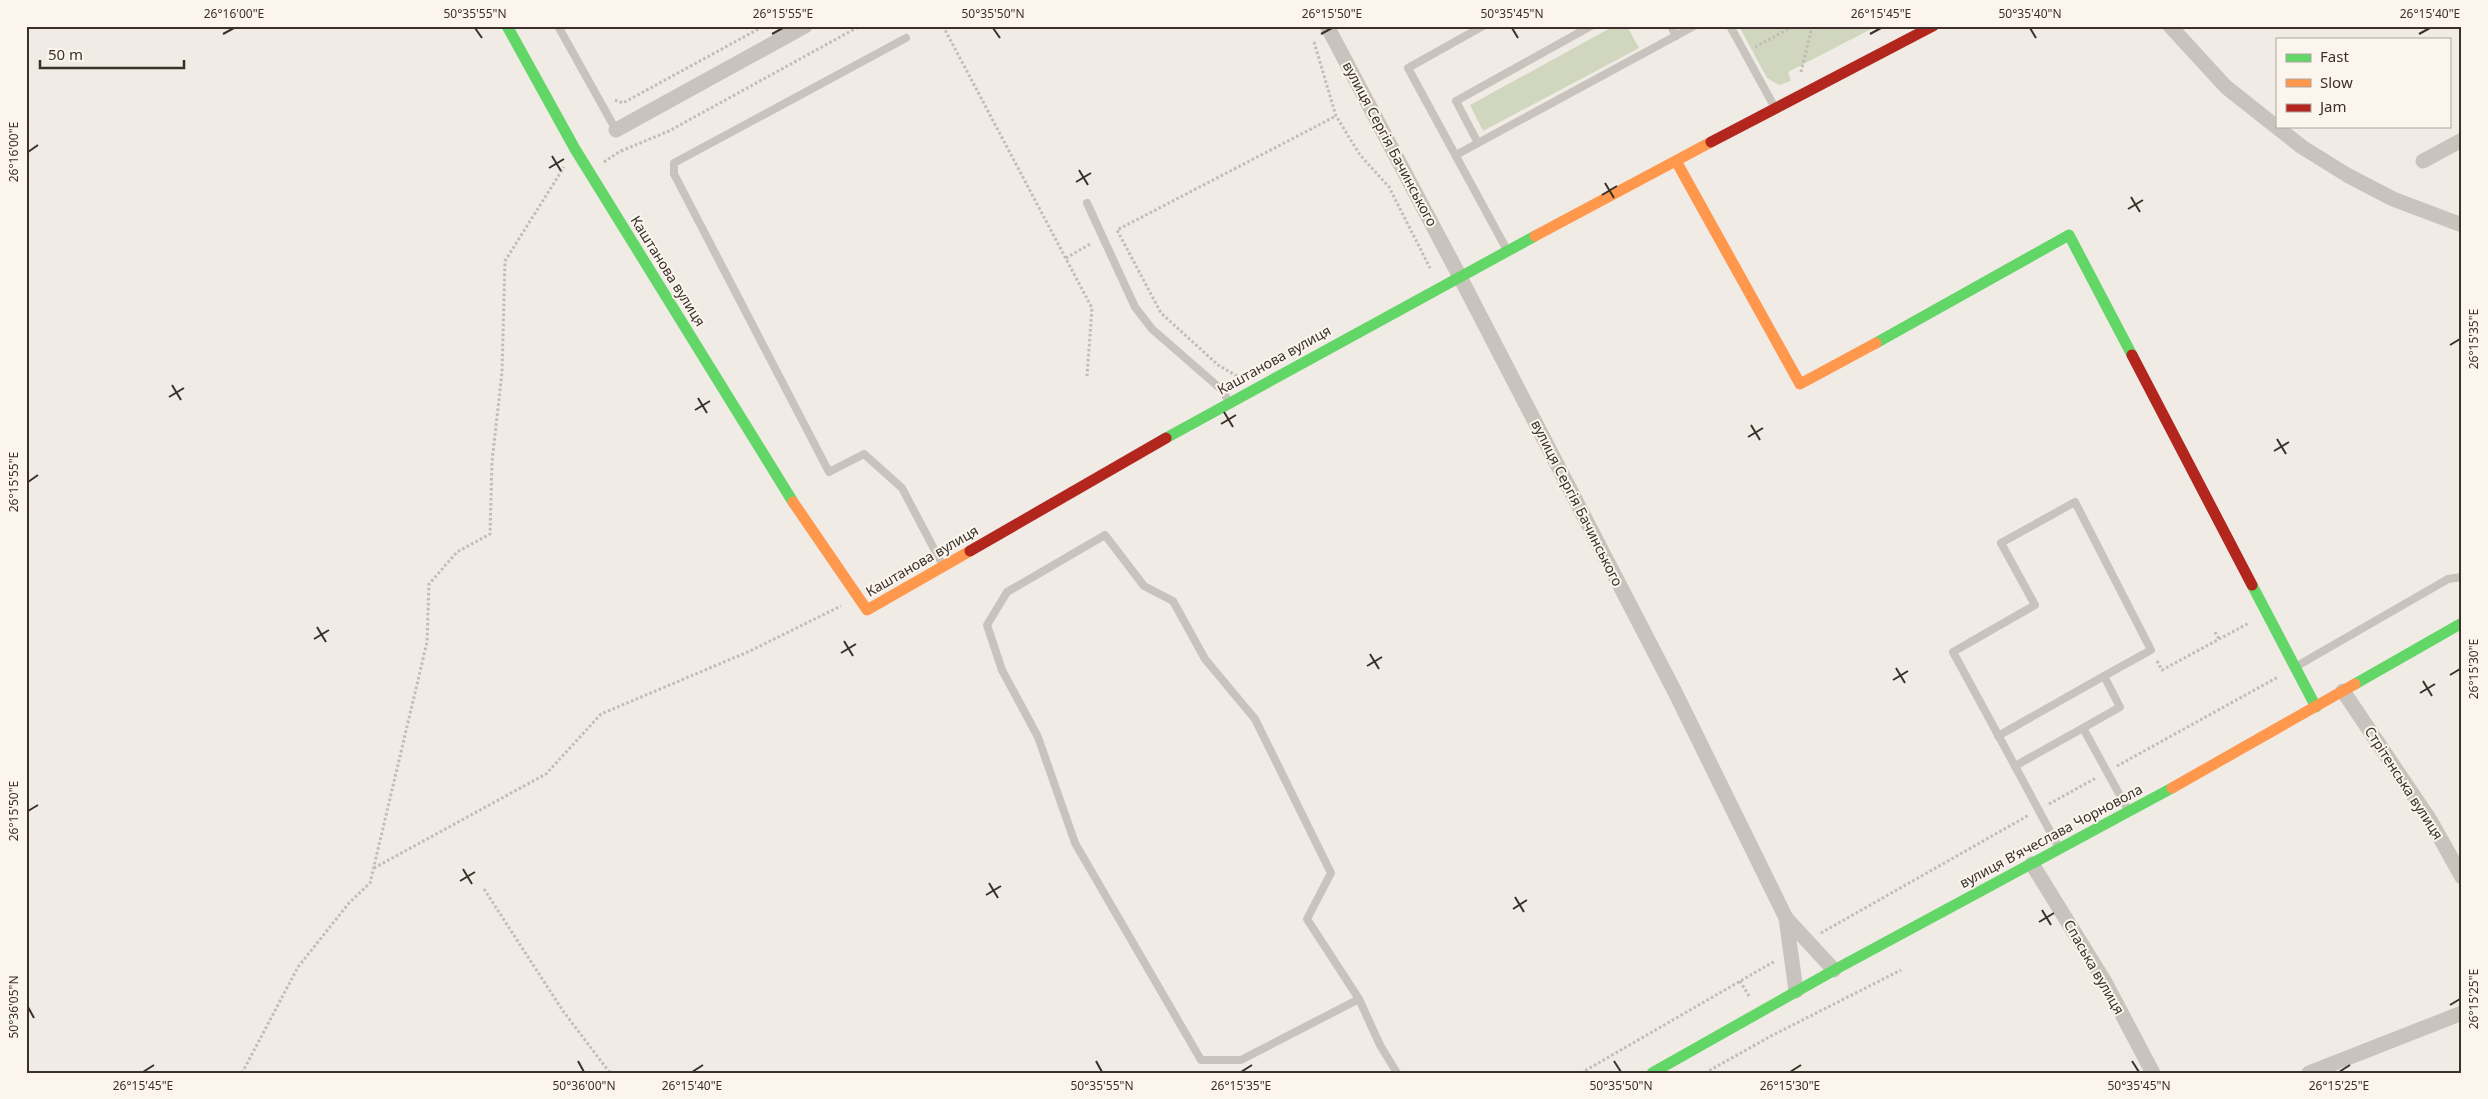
<svg xmlns="http://www.w3.org/2000/svg" width="2488" height="1099" viewBox="0 0 2488 1099" font-family="'Noto Sans',sans-serif">
	<style>
		.green { fill: #d1d6bf }
		.lines { fill: none; stroke-linecap: round; stroke-linejoin: round }
		.path { stroke: #c2bbb6; stroke-width: 3; stroke-dasharray: 2.5 2.5; stroke-linecap: butt }
		.lane { stroke: #c9c3be; stroke-width: 8 }
		.street { stroke: #c9c3be; stroke-width: 15 }
		.fast { stroke: #63d668; stroke-width: 11 }
		.slow { stroke: #ff974d; stroke-width: 11 }
		.jam { stroke: #b3261e; stroke-width: 11 }
		.ticks { fill: none; stroke: #3b302b; stroke-width: 2 }
		.labels { text-anchor: middle; stroke-width: 4; stroke-linejoin: round; paint-order: stroke }
		.street-label { font-size: 14px; fill: #3b302b; stroke: #fbf5ee }
		.neatline { fill: none; stroke: #3b302b; stroke-width: 2 }
		.ticks-label { font-size: 12px; text-anchor: middle; fill: #3b302b }
	</style>
	<rect width="100%" height="100%" fill="#f0ebe5"/>
	<g class="green">
		<polygon points="1614,26 1627,26 1639,48 1483,131 1470,105"/>
		<polygon points="1739,26 1877,26 1788,72 1791,81 1779,85 1767,78"/>
	</g>
	<g class="lines">
		<g class="path">
			<polyline points="943,26 1092,308 1087,376"/>
			<polyline points="1314,42 1336,116 1360,155 1389,187 1430,268"/>
			<polyline points="1755,47 1794,26"/>
			<polyline points="1801,72 1812,26"/>
			<polyline points="615,100 623,103 764,26"/>
			<polyline points="621,151 669,131 860,26"/>
			<polyline points="604,162 622,150"/>
			<polyline points="1066,258 1092,243"/>
			<polyline points="1237,376 1218,365 1161,313 1117,230 1336,116"/>
			<polyline points="2215,632 2219,639"/>
			<polyline points="2157,661 2162,670 2249,623"/>
			<polyline points="2117,766 2278,677"/>
			<polyline points="2049,804 2096,778"/>
			<polyline points="374,868 546,774 601,714 750,651 841,606"/>
			<polyline points="484,889 563,1011 610,1073"/>
			<polyline points="1821,933 2029,815"/>
			<polyline points="1740,981 1749,996"/>
			<polyline points="242,1073 298,967 349,903 370,883 427,642 429,584 457,552 490,534 492,462 502,372 505,261 564,167"/>
			<polyline points="1581,1073 1775,961"/>
			<polyline points="1705,1073 1771,1036 1901,970"/>
		</g>
		<g class="lane">
			<polyline points="558,26 616,130"/>
			<polyline points="1483,26 1408,68 1507,250"/>
			<polyline points="1671,26 1676,36"/>
			<polyline points="1730,26 1774,106"/>
			<polyline points="906,38 674,163 674,174 829,472 864,454 902,488 942,564"/>
			<polyline points="1478,143 1694,26"/>
			<polyline points="1456,155 1478,143 1456,101 1591,26"/>
			<polyline points="1087,203 1135,307 1152,329 1222,390 1228,400"/>
			<polyline points="2297,666 2448,579 2462,577"/>
			<polyline points="2104,676 2151,650 2075,502 2001,543 2035,605 1953,652 2015,766 2083,728 2128,810"/>
			<polyline points="1998,736 2104,676 2120,707 2083,728"/>
			<polyline points="2015,766 2059,848"/>
			<polyline points="1359,999 1241,1060 1201,1060 1075,843 1038,737 1002,670 987,625 1007,592 1105,535 1144,586 1173,601 1205,659 1255,719 1331,873 1307,919 1359,999 1380,1045 1397,1073"/>
		</g>
		<g class="street">
			<polyline points="1327,26 1460,277 1675,692 1786,918 1796,991"/>
			<polyline points="2170,26 2226,87 2302,147 2347,175 2393,199 2462,225"/>
			<polyline points="616,130 805,26"/>
			<polyline points="2423,161 2462,140"/>
			<polyline points="2343,691 2430,820 2462,877"/>
			<polyline points="2032,864 2105,982 2153,1073"/>
			<polyline points="1786,918 1834,970"/>
			<polyline points="2309,1073 2462,1013"/>
		</g>
		<g class="fast">
			<polyline points="507,26 575,149 793,502"/>
			<polyline points="1876,343 2069,235 2132,355"/>
			<polyline points="1166,438 1535,236"/>
			<polyline points="2252,585 2316,707"/>
			<polyline points="2355,684 2462,623"/>
			<polyline points="1652,1073 1838,968 2172,788"/>
		</g>
		<g class="slow">
			<polyline points="1676,161 1800,384 1876,343"/>
			<polyline points="1535,236 1711,142"/>
			<polyline points="793,502 867,610 970,551"/>
			<polyline points="2172,788 2355,684"/>
		</g>
		<g class="jam">
			<polyline points="1711,142 1933,26"/>
			<polyline points="2132,355 2252,585"/>
			<polyline points="970,551 1166,438"/>
		</g>
	</g>
	<path class="ticks" d="M 475,28 L 482,38M 993,28 L 1000,38M 1512,28 L 1518,38M 2030,28 L 2036,38M 223,34 L 234,28M 772,34 L 783,28M 1321,34 L 1332,28M 1870,34 L 1881,28M 2419,34 L 2430,28M 28,152 L 38,145M 552,156 L 561,171M 549,168 L 564,159M 1079,170 L 1088,185M 1076,182 L 1091,173M 1605,183 L 1614,198M 1602,195 L 1617,186M 2131,197 L 2140,212M 2128,209 L 2143,200M 2450,345 L 2460,339M 172,385 L 181,400M 169,397 L 184,388M 698,398 L 707,413M 695,410 L 710,401M 1224,412 L 1233,427M 1221,424 L 1236,415M 1751,425 L 1760,440M 1748,437 L 1763,428M 2277,439 L 2286,454M 2274,451 L 2289,442M 28,482 L 38,475M 317,627 L 326,642M 314,639 L 329,630M 844,641 L 853,656M 841,653 L 856,644M 1370,654 L 1379,669M 1367,666 L 1382,657M 1896,668 L 1905,683M 2450,675 L 2460,669M 1893,680 L 1908,671M 2423,681 L 2432,696M 2420,693 L 2435,684M 28,811 L 38,805M 463,869 L 472,884M 460,881 L 475,872M 989,883 L 998,898M 986,895 L 1001,886M 1515,897 L 1524,912M 1513,909 L 1527,900M 2042,910 L 2051,925M 2039,922 L 2054,913M 2450,1005 L 2460,999M 28,1007 L 34,1018M 578,1061 L 584,1072M 1096,1061 L 1102,1072M 1614,1061 L 1621,1072M 2132,1061 L 2139,1072M 143,1072 L 154,1065M 692,1072 L 703,1065M 1241,1072 L 1252,1065M 1790,1072 L 1801,1065M 2339,1072 L 2350,1065"/>
	<g class="labels">
		<g class="street-label">
			<text transform="translate(1390 144) rotate(62)" y="5">вулиця Сергія Бачинського</text>
			<text transform="translate(668 271) rotate(58)" y="5">Каштанова вулиця</text>
			<text transform="translate(1274 360) rotate(-29)" y="5">Каштанова вулиця</text>
			<text transform="translate(1577 503) rotate(63)" y="5">вулиця Сергія Бачинського</text>
			<text transform="translate(922 561) rotate(-30)" y="5">Каштанова вулиця</text>
			<text transform="translate(2404 783) rotate(57)" y="5">Стрітенська вулиця</text>
			<text transform="translate(2051 836) rotate(-28)" y="5">вулиця Вʼячеслава Чорновола</text>
			<text transform="translate(2094 967) rotate(60)" y="5">Спаська вулиця</text>
		</g>
	</g>
	<rect width="2488" height="1099" fill="none" stroke="#fbf5ee" stroke-width="55"/>
	<rect x="2276" y="38" width="175" height="90" fill="#fbf5ee" stroke="#aea6a0"/>
	<rect x="2286" y="54" width="25" height="8" fill="#63d668" stroke="#aea6a0"/>
	<text x="2320" y="62" font-size="15" fill="#3b302b">Fast</text>
	<rect x="2286" y="79" width="25" height="8" fill="#ff974d" stroke="#aea6a0"/>
	<text x="2320" y="88" font-size="15" fill="#3b302b">Slow</text>
	<rect x="2286" y="104" width="25" height="8" fill="#b3261e" stroke="#aea6a0"/>
	<text x="2320" y="112" font-size="15" fill="#3b302b">Jam</text>
	<path d="M40 60v8h144v-8" fill="none" stroke="#3b302b" stroke-width="2.5"/>
	<text x="48" y="60" font-size="15" fill="#3b302b" stroke="#fbf5ee" stroke-width="4" paint-order="stroke">50 m</text>
	<rect x="28" y="28" width="2432" height="1044" class="neatline"/>
	<g class="ticks-label">
		<text x="234" y="18">26°16'00"E</text>
		<text x="475" y="18">50°35'55"N</text>
		<text x="783" y="18">26°15'55"E</text>
		<text x="993" y="18">50°35'50"N</text>
		<text x="1332" y="18">26°15'50"E</text>
		<text x="1512" y="18">50°35'45"N</text>
		<text x="1881" y="18">26°15'45"E</text>
		<text x="2030" y="18">50°35'40"N</text>
		<text x="2430" y="18">26°15'40"E</text>
		<text transform="translate(14 152) rotate(-90)" y="4">26°16'00"E</text>
		<text transform="translate(2474 339) rotate(-90)" y="4">26°15'35"E</text>
		<text transform="translate(14 482) rotate(-90)" y="4">26°15'55"E</text>
		<text transform="translate(2474 669) rotate(-90)" y="4">26°15'30"E</text>
		<text transform="translate(14 811) rotate(-90)" y="4">26°15'50"E</text>
		<text transform="translate(2474 999) rotate(-90)" y="4">26°15'25"E</text>
		<text transform="translate(14 1007) rotate(-90)" y="4">50°36'05"N</text>
		<text x="143" y="1090">26°15'45"E</text>
		<text x="584" y="1090">50°36'00"N</text>
		<text x="692" y="1090">26°15'40"E</text>
		<text x="1102" y="1090">50°35'55"N</text>
		<text x="1241" y="1090">26°15'35"E</text>
		<text x="1621" y="1090">50°35'50"N</text>
		<text x="1790" y="1090">26°15'30"E</text>
		<text x="2139" y="1090">50°35'45"N</text>
		<text x="2339" y="1090">26°15'25"E</text>
	</g>
</svg>
